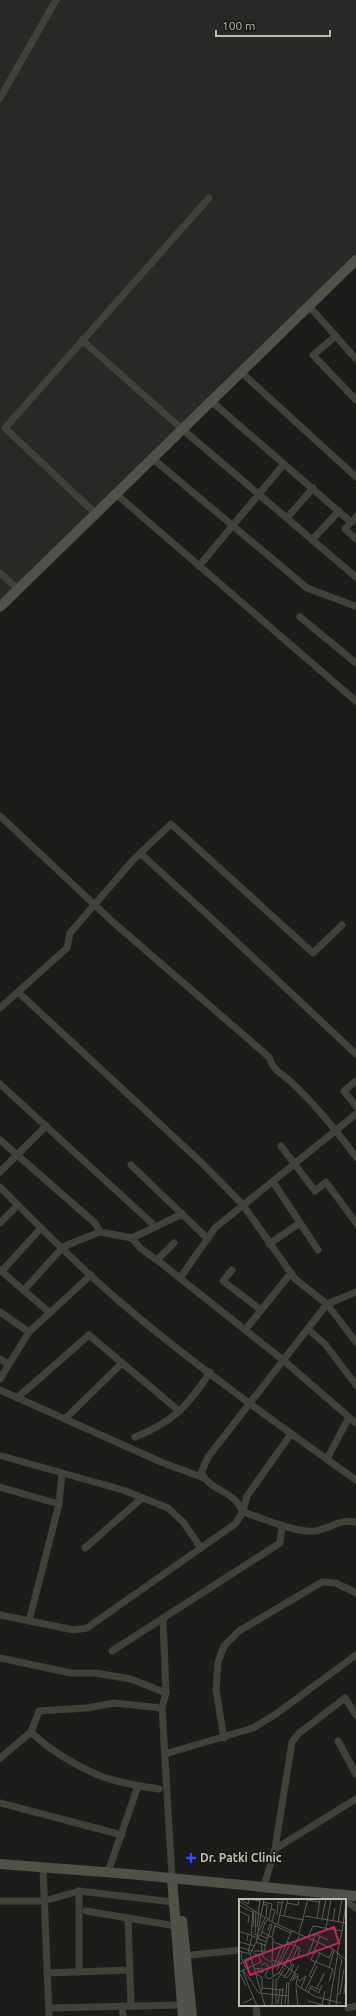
<svg xmlns="http://www.w3.org/2000/svg" width="356" height="2016" viewBox="0 0 356 2016" font-family="Ubuntu,sans-serif">
	<style>
		.built { fill: #282926 }
		.lines { fill: none; stroke-linecap: round; stroke-linejoin: round }
		.street { stroke: #41413a; stroke-width: 7 }
		.secondary { stroke: #515148; stroke-width: 10 }
		.poi-dot { fill: #3547f9; stroke: #171715; stroke-width: 1.5 }
		.labels { text-anchor: middle; stroke-width: 3; stroke-linejoin: round; paint-order: stroke }
		.poi-label { font-size: 12px; font-weight: bold; fill: #bcbbac; stroke: #171715; text-anchor: start }
		.inset-road { fill: none; stroke: #5c5c54; stroke-width: 1 }
		.view { fill: #c12863; fill-opacity: 0.15; stroke: #c12863; stroke-width: 2 }
		.inset-edge { fill: none; stroke: #bcbbac; stroke-width: 2 }
	</style>
	<rect width="100%" height="100%" fill="#1c1c1a"/>
	<polygon class="built" points="0,0 356,0 356,260 0,607"/>
	<g class="lines">
		<g class="street">
			<polyline points="0,98 56,0"/>
			<polyline points="309,306 356,359"/>
			<polyline points="336,336 313,355 356,400"/>
			<polyline points="82,340 182,429 356,577"/>
			<polyline points="241,372 356,477"/>
			<polyline points="211,401 351,522"/>
			<polyline points="152,458 307,588 355,606"/>
			<polyline points="116,494 356,701"/>
			<polyline points="96,514 5,428 209,198"/>
			<polyline points="356,517 345,529 356,539"/>
			<polyline points="287,518 313,488"/>
			<polyline points="312,540 339,511"/>
			<polyline points="199,566 284,464"/>
			<polyline points="0,573 18,589"/>
			<polyline points="300,617 356,663"/>
			<path d="M 0,816 L 113,922 L 269,1057 C 273,1070 281,1073 291,1082 C 316,1105 336,1130 356,1157"/>
			<polyline points="140,853 210,917 356,1054"/>
			<polyline points="18,992 204,1165 243,1205 295,1279 327,1304 356,1342"/>
			<polyline points="0,1008 67,948 70,933 133,860 171,824 313,953 342,925"/>
			<polyline points="356,1081 344,1091 356,1106"/>
			<polyline points="0,1084 156,1227"/>
			<polyline points="0,1140 95,1223 100,1232"/>
			<polyline points="281,1146 315,1191 326,1182 356,1223"/>
			<polyline points="131,1165 208,1239"/>
			<polyline points="0,1172 46,1126"/>
			<polyline points="273,1182 318,1250"/>
			<path d="M 0,1187 C 39,1226 77,1265 119,1301 C 194,1365 276,1423 356,1480"/>
			<polyline points="0,1223 18,1205"/>
			<polyline points="132,1238 140,1248 157,1260"/>
			<polyline points="174,1243 157,1260 283,1360 356,1423"/>
			<polyline points="269,1244 300,1223"/>
			<polyline points="0,1270 49,1312"/>
			<polyline points="232,1270 223,1281 261,1310"/>
			<polyline points="2,1271 41,1228"/>
			<polyline points="180,1278 215,1228 356,1114"/>
			<polyline points="24,1290 62,1248 72,1243 100,1232 132,1238 182,1214"/>
			<polyline points="0,1312 29,1332"/>
			<polyline points="308,1329 325,1344 356,1385"/>
			<polyline points="245,1330 291,1273"/>
			<polyline points="0,1359 9,1364"/>
			<polyline points="0,1379 29,1332 91,1275"/>
			<polyline points="0,1390 161,1462 204,1478"/>
			<polyline points="17,1398 89,1335 179,1411"/>
			<polyline points="65,1419 122,1363"/>
			<path d="M 291,1434 L 247,1496 L 243,1512 C 262,1518 295,1533 315,1531 C 329,1529 341,1518 356,1522"/>
			<path d="M 135,1437 C 173,1422 188,1406 210,1372"/>
			<polyline points="2,1456 123,1490 168,1508 183,1522 201,1548"/>
			<polyline points="327,1459 349,1417"/>
			<polyline points="0,1487 59,1504 29,1621"/>
			<polyline points="59,1504 62,1473"/>
			<polyline points="85,1548 142,1498"/>
			<path d="M 0,1615 L 74,1630 L 87,1628 L 235,1524 L 243,1512 C 233,1489 213,1493 201,1473 L 208,1457 L 327,1304 L 356,1292"/>
			<polyline points="163,1619 166,1693"/>
			<polyline points="112,1651 280,1543 282,1525"/>
			<polyline points="0,1658 71,1673 95,1673 131,1679 166,1693 162,1708"/>
			<path d="M 31,1732 C 50,1751 87,1773 113,1780 C 128,1784 144,1787 159,1789"/>
			<polyline points="224,1738 216,1690 218,1662 224,1646 239,1631 322,1582 336,1583 356,1593"/>
			<polyline points="338,1741 356,1774"/>
			<polyline points="165,1754 253,1728 276,1714 356,1655"/>
			<polyline points="0,1758 31,1732 39,1711 87,1708 114,1703 162,1708 172,1878"/>
			<polyline points="0,1803 122,1835"/>
			<polyline points="275,1849 356,1799"/>
			<polyline points="43,1867 49,2016"/>
			<polyline points="108,1872 138,1786"/>
			<polyline points="264,1886 275,1849 292,1742 298,1734 345,1698 356,1715"/>
			<polyline points="79,1891 79,1972"/>
			<polyline points="345,1900 356,1908"/>
			<polyline points="0,1901 44,1901 79,1891 173,1902"/>
			<polyline points="86,1911 176,1926"/>
			<polyline points="128,1918 131,2006"/>
			<polyline points="181,1956 240,1950"/>
			<polyline points="47,1973 130,1970"/>
			<polyline points="256,2005 257,2016"/>
			<polyline points="122,2006 123,2016"/>
			<polyline points="49,2008 182,2005"/>
			<polyline points="348,2008 356,2006"/>
		</g>
		<g class="secondary">
			<polyline points="0,607 356,260"/>
			<polyline points="0,1864 129,1874 356,1896"/>
			<polyline points="172,1878 183,2016"/>
			<polyline points="182,1921 192,2016"/>
		</g>
	</g>
	<path class="poi-dot" d="M189 1852h4v4h4v4h-4v4h-4v-4h-4v-4h4z"/>
	<g class="labels">
		<g class="poi-label">
			<text x="200" y="1862">Dr. Patki Clinic</text>
		</g>
	</g>
	<g transform="translate(239 1899)">
		<rect width="107" height="107" fill="#1c1c1a"/>
		<path class="inset-road" d="M 1,0 L 9,5 L 10,0M 8,0 L 21,2M 69,1 L 81,3M 0,2 L 33,23 L 94,50 L 107,61M 24,3 L 33,5 L 30,21M 48,4 L 59,6 L 60,0M 24,5 L 28,6 L 27,19M 0,6 L 13,13M 32,10 L 36,11 L 33,23M 0,12 L 10,17 L 9,24M 19,15 L 21,0M 38,16 L 39,3 L 43,4M 40,16 L 65,21M 45,17 L 49,0M 66,17 L 107,24M 78,19 L 81,0M 83,20 L 87,0M 94,22 L 96,9M 99,23 L 103,0M 39,25 L 44,0M 36,27 L 52,34M 14,28 L 15,12M 18,28 L 20,14M 87,29 L 92,0M 1,33 L 9,35 L 8,42M 23,33 L 34,39 L 33,61M 16,34 L 17,13M 60,34 L 69,0M 9,35 L 27,43M 14,35 L 18,36 L 26,19M 12,36 L 14,11M 22,36 L 26,23 L 29,21M 81,37 L 72,61 L 94,70 L 90,83M 33,38 L 36,26M 69,38 L 74,27 L 103,32 L 107,5M 19,40 L 20,36 L 28,39M 74,41 L 76,35 L 89,41M 0,43 L 16,47M 48,43 L 61,49 L 59,58M 22,45 L 24,58 L 31,63 L 33,61 L 42,64 L 59,76 L 57,86 L 77,98 L 102,104M 26,47 L 33,26 L 31,25 L 29,31M 0,48 L 14,52M 0,52 L 11,55 L 26,107M 15,52 L 26,52 L 26,46 L 17,43M 3,53 L 2,58 L 7,69M 9,54 L 13,37M 11,55 L 17,44 L 25,0M 43,55 L 53,31M 76,55 L 77,52 L 90,59 L 94,50M 98,55 L 103,32M 68,58 L 75,41M 100,58 L 103,61 L 101,70M 33,63 L 34,77M 0,65 L 12,60M 51,65 L 59,48M 22,66 L 26,64 L 30,68 L 26,77 L 30,80 L 40,74 L 49,59M 46,67 L 61,35M 37,68 L 43,56M 90,69 L 95,51M 16,70 L 23,69 L 25,71 L 23,74 L 18,70M 34,70 L 43,46 L 34,43M 3,71 L 18,107M 4,71 L 13,83M 38,71 L 51,45M 0,73 L 22,63 L 20,57 L 14,54M 40,74 L 48,79 L 53,72M 1,75 L 7,87M 17,75 L 23,78 L 23,92M 57,75 L 53,82 L 58,77M 73,78 L 70,77 L 81,54M 45,79 L 53,65 L 55,66 L 52,71M 58,80 L 61,82 L 67,77 L 62,89M 38,81 L 46,69M 51,82 L 60,66M 13,84 L 20,94 L 50,97M 57,88 L 59,107M 23,89 L 44,91M 71,89 L 80,94 L 83,86M 78,89 L 82,81 L 85,74 L 82,81M 66,92 L 78,67M 69,94 L 72,87 L 81,91M 99,95 L 101,95 L 105,70M 105,95 L 107,79M 69,102 L 87,107M 4,104 L 15,99M 37,105 L 37,80M 39,105 L 41,90M 46,105 L 48,83M 83,106 L 86,92M 33,107 L 34,80M 42,107 L 44,89M 49,107 L 50,83M 90,107 L 99,54M 97,107 L 101,70"/>
		<path class="view" d="M 95,28 L 100,44 L 11,76 L 6,61 Z"/>
		<rect width="107" height="107" class="inset-edge"/>
	</g>
	<path d="M216 30v6h114v-6" fill="none" stroke="#bcbbac" stroke-width="2"/>
	<text x="222" y="30" font-size="12" fill="#bcbbac" stroke="#171715" stroke-width="3" paint-order="stroke">100 m</text>
</svg>
